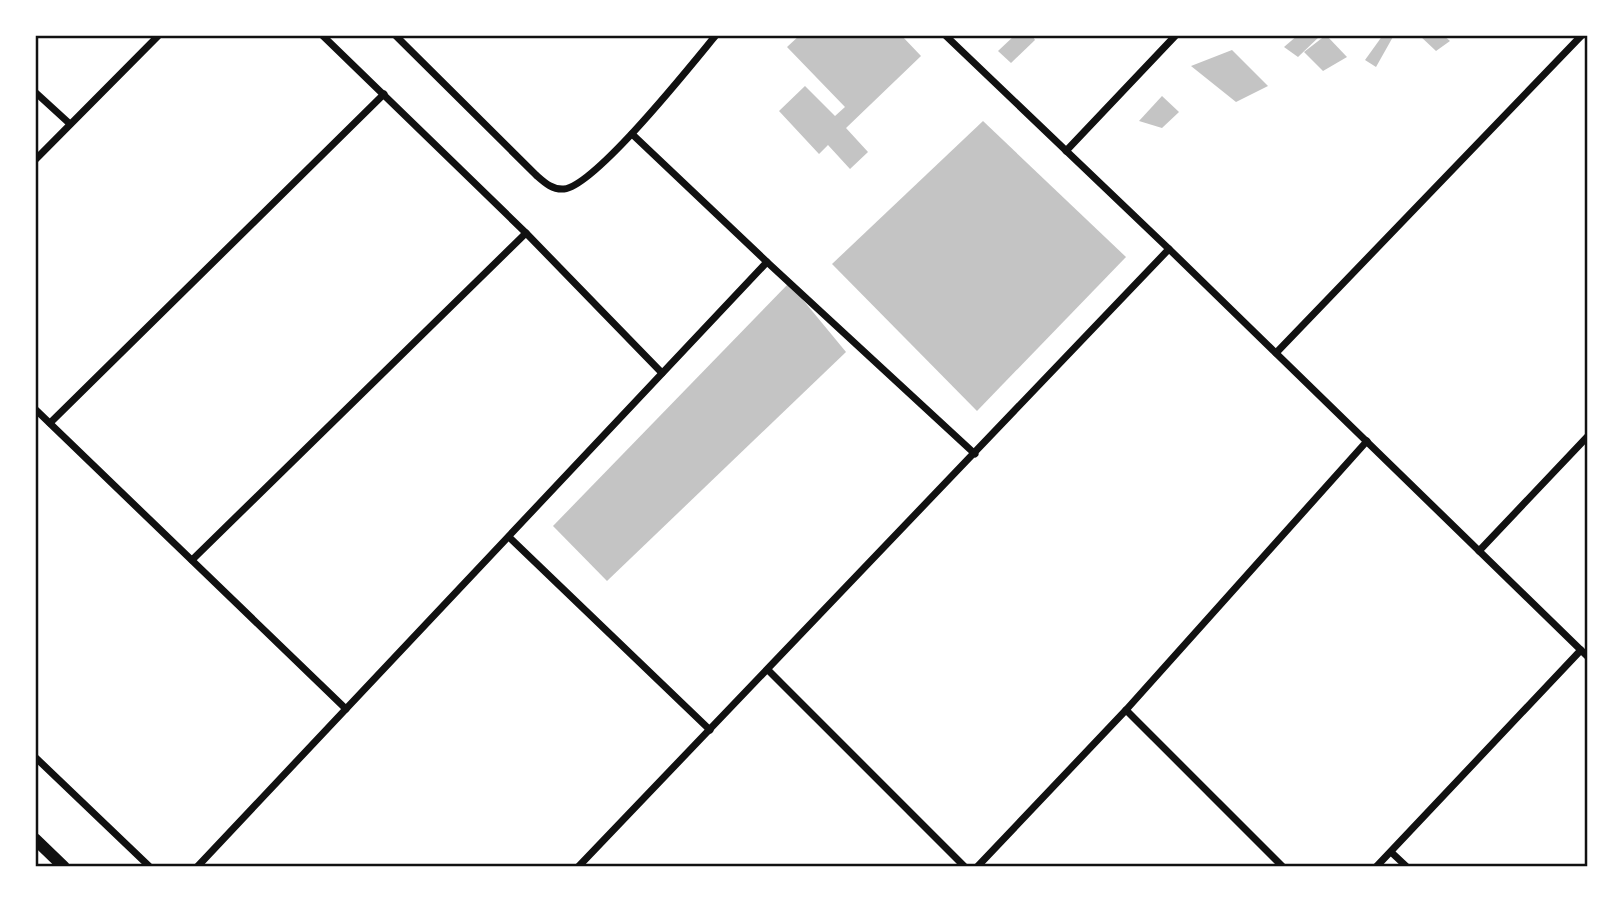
<svg xmlns="http://www.w3.org/2000/svg" width="1623" height="902" viewBox="0 0 1623 902" font-family="'Varela Round',sans-serif">
	<style>
		.building { fill: #c4c4c4 }
		.lines { fill: none; stroke-linecap: round; stroke-linejoin: round }
		.minor { stroke: #111; stroke-width: 7 }
		.tertiary { stroke: #111; stroke-width: 12 }
		.neatline { fill: none; stroke: #111; stroke-width: 2.5 }
	</style>
	<rect width="100%" height="100%" fill="#fff"/>
	<g class="building">
		<polygon points="800,35 901,35 921,56 846,128 868,152 850,169 828,145 819,154 779,111 805,86 835,116 845,107 787,47"/>
		<polygon points="1015,35 1032,35 1035,40 1011,63 998,51"/>
		<polygon points="1298,35 1321,35 1298,57 1284,47"/>
		<polygon points="1326,35 1347,57 1323,71 1304,52"/>
		<polygon points="1383,35 1394,35 1376,67 1365,60"/>
		<polygon points="1419,35 1443,35 1450,41 1436,51"/>
		<polygon points="1232,50 1268,86 1236,102 1191,66"/>
		<polygon points="1162,96 1179,112 1162,128 1139,121"/>
		<polygon points="983,121 1126,257 977,411 832,264"/>
		<polygon points="789,283 846,352 607,581 553,526"/>
	</g>
	<g class="lines">
		<g class="minor">
			<polyline points="322,35 526,233 662,373"/>
			<path d="M 395,35 L 536,175 C 544,182 552,190 564,189 C 596,185 692,64 716,35"/>
			<polyline points="945,35 1169,249 1588,657"/>
			<polyline points="35,92 70,124"/>
			<polyline points="1066,151 1176,35"/>
			<polyline points="35,160 159,35"/>
			<polyline points="767,262 975,454"/>
			<polyline points="1276,353 1582,35"/>
			<polyline points="35,409 346,709"/>
			<polyline points="50,423 384,94"/>
			<polyline points="509,537 710,730"/>
			<polyline points="1479,551 1588,436"/>
			<polyline points="192,560 526,233"/>
			<polyline points="768,670 965,867"/>
			<polyline points="1126,710 1283,867"/>
			<polyline points="35,757 150,867"/>
			<polyline points="1391,852 1407,867"/>
			<polyline points="197,867 767,262 632,134"/>
			<polyline points="578,867 1169,249"/>
			<polyline points="977,867 1126,710 1367,441"/>
			<polyline points="1376,867 1581,650"/>
		</g>
		<polyline class="tertiary" points="35,839 64,867"/>
	</g>
	<rect width="1623" height="902" fill="none" stroke="#ffffff" stroke-width="74"/>
	<rect x="37" y="37" width="1549" height="828" class="neatline"/>
</svg>
